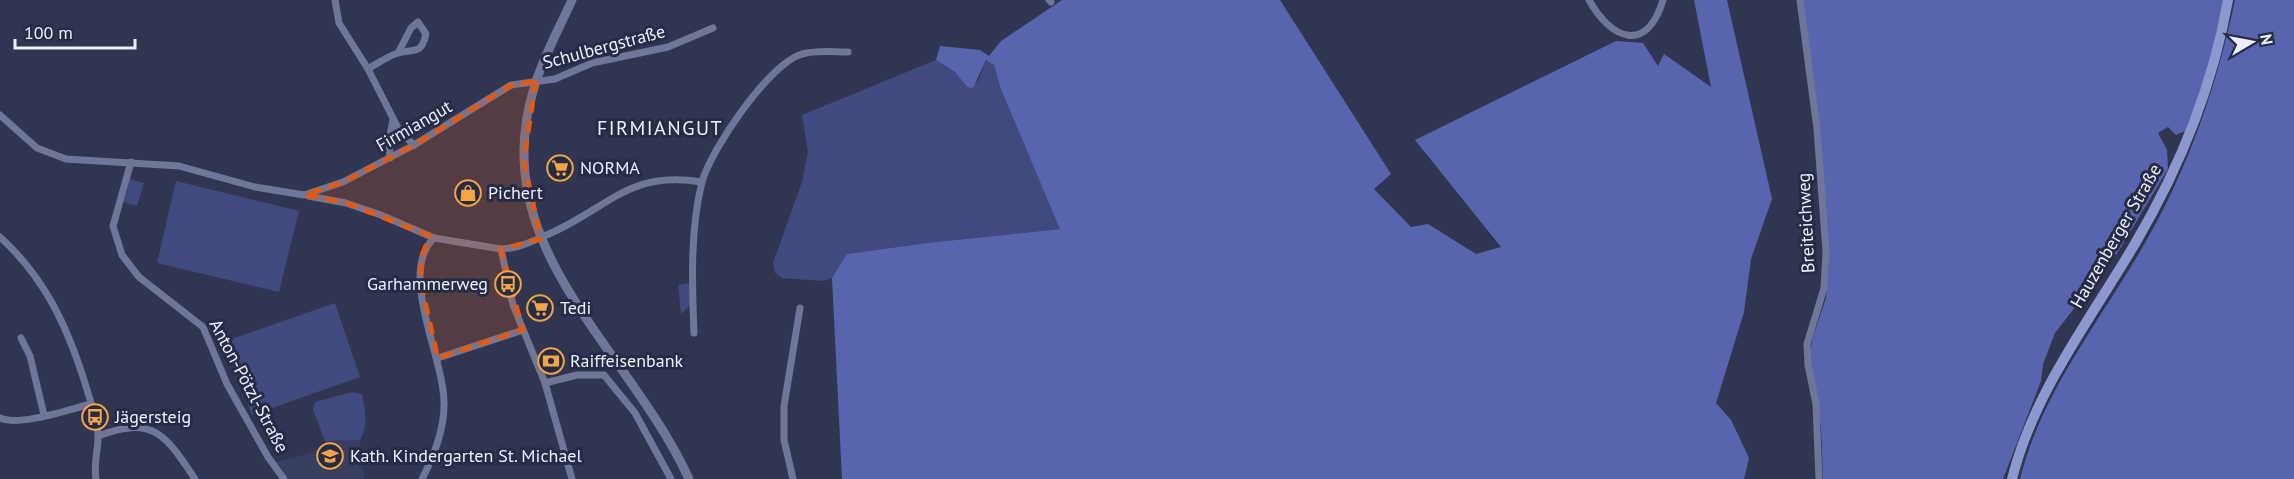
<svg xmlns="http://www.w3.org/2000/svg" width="2294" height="479" viewBox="0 0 2294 479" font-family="'PT Sans',sans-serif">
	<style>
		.built { fill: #373e5f }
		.green { fill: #414a7e }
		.forest { fill: #5865ae }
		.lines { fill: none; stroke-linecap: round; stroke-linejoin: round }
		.minor { stroke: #6f7698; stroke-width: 7 }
		.tertiary { stroke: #6f7698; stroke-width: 9 }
		.secondary { stroke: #8d99ce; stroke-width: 10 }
		.marked { fill: #e8590c; fill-opacity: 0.2; stroke: #e8590c; stroke-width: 4.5; stroke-dasharray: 12 8; stroke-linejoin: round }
		.labels { text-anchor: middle; stroke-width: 6; stroke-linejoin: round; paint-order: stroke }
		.street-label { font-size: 18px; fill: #eceffd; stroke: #272c46 }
		.poi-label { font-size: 18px; fill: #eceffd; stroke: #272c46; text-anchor: start }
		.neighbourhood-label { font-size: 20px; letter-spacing: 1.5px; fill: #eceffd; stroke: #272c46 }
	</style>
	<rect width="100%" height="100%" fill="#303651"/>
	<polygon class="built" points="360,440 364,479 282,479 272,463 325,449 325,441"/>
	<g class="green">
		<polygon points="987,59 994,65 1000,87 1061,229 927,243 848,254 832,278 823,281 782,278 775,273 773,263 802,182 808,152 802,115 936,60 955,72 967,87 978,81"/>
		<polygon points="130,179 144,183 137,206 124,202"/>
		<polygon points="176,181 299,211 279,292 157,263"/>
		<polygon points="692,283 692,303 681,314 678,285"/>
		<polygon points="335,303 360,377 252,415 226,341"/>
		<path d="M 352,392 L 362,394 C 365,410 369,425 360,440 L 325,441 L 313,410 L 315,402 Z"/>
	</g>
	<g class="forest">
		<polygon points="1062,0 1280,0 1391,174 1374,189 1411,227 1428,224 1476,254 1501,247 1415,140 1616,41 1643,43 1658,66 1664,54 1711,87 1694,0 1727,0 1772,199 1751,259 1744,312 1716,403 1731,420 1749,458 1744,479 842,479 832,278 847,254 927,243 1060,229 1000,87 994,65 986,60 973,88 967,87 955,72 936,60 940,46 980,50 989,56 1001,41"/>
		<polygon points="1803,0 2224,0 2204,85 2185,131 2176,135 2168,127 2158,133 2167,150 2168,169 2118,252 2055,333 2043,364 2041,381 2003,479 1823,479 1821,427 1809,363 1812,340 1826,298 1829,263 1809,84"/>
		<path d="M 2235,0 L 2294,0 L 2294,479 L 2020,479 C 2042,391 2101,320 2145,243 C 2189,167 2217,85 2235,0 Z"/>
	</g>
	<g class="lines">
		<g class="minor">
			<polyline points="335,0 339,23 368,69 400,132 414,145"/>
			<polyline points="1049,0 1051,2"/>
			<path d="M 1589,0 C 1612,41 1647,53 1663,0"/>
			<polyline points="1800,0 1817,129 1826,252 1824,288 1807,344 1808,365 1816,404 1819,479"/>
			<path d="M 368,69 C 378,63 388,56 398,53 C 414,48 421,56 426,34 L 418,22 L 411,28 L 398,53"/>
			<polyline points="0,115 37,148 66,159 179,166 255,187 304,195 343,182 414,145 511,85 555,79 592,63 668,47 713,28"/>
			<polyline points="390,158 389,140 393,120"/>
			<polyline points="131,162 113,226 122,255 139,277 203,327 227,384 268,457 284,479"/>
			<polyline points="308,196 346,203 381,215 434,238 501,249"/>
			<path d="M 0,237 C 45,278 67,326 85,383 C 90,400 96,416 98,433 C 99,448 93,464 96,479"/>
			<path d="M 694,333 C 692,285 690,229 702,182 C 711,149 769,64 802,54 C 817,50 833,52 848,52"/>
			<polyline points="21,338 30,356 44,415"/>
			<polyline points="438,358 523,330"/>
			<polyline points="545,383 577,375 604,375 635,413 671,479"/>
			<path d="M 0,418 C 19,427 70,409 91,404"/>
			<path d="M 98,436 C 153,415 166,435 195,479"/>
			<path d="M 422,479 C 434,456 444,431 444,405 C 445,358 397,274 434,238"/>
			<path d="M 572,479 L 545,383 L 513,305 L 501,249 C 521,248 532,241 549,234 C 609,208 628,170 702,182"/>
			<polyline points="793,479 784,440 784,406 800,308"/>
		</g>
		<path class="tertiary" d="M 572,0 C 559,29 543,57 534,88 C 484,247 630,349 689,479"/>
		<path class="secondary" d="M 2012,479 C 2034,391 2091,319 2136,242 C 2180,167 2213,85 2228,0"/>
	</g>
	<path class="marked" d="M 536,81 L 524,161 L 541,239 L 501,249 L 523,330 L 438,358 L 421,283 L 421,257 L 430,236 L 346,203 L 304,195 L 343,182 L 414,145 L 511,85 Z"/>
	<defs>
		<g id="supermarket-ring" transform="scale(1.35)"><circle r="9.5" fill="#272c46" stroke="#f4a444" stroke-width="1.5"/><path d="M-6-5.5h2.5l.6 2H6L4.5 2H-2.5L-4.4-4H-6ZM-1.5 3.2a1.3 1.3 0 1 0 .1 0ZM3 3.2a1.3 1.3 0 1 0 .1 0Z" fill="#f4a444"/></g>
		<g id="shop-ring" transform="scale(1.35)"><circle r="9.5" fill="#272c46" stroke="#f4a444" stroke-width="1.5"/><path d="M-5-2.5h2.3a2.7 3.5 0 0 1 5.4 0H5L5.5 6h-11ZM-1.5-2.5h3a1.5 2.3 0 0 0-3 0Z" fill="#f4a444"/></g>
		<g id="bus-ring" transform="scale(1.35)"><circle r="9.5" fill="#272c46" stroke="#f4a444" stroke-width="1.5"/><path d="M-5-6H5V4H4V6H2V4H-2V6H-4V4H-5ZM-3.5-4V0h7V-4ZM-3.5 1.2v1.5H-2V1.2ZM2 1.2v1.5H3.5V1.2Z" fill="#f4a444"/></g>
		<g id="bank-ring" transform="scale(1.35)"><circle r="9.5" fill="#272c46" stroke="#f4a444" stroke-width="1.5"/><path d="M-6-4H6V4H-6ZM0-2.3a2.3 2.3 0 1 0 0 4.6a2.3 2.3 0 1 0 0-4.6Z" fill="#f4a444"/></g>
		<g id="school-ring" transform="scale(1.35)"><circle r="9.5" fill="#272c46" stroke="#f4a444" stroke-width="1.5"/><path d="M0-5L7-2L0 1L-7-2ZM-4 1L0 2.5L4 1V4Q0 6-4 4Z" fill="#f4a444"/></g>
	</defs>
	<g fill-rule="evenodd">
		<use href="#supermarket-ring" x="560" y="168"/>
		<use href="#shop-ring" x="468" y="193"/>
		<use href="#bus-ring" x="508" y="284"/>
		<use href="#supermarket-ring" x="540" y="308"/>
		<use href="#bank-ring" x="551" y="361"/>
		<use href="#bus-ring" x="95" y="417"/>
		<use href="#school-ring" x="330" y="456"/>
	</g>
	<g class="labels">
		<g class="street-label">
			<text transform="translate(604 47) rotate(-15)" y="6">Schulbergstraße</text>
			<text transform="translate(414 126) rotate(-30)" y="6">Firmiangut</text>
			<text transform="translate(1806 223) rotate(-93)" y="6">Breiteichweg</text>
			<text transform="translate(2116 236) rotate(-60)" y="6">Hauzenberger Straße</text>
			<text transform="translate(249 386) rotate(62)" y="6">Anton-Pötzl-Straße</text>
		</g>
		<g class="poi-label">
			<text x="580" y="174">NORMA</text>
			<text x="488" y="199">Pichert</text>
			<text x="488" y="290" text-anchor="end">Garhammerweg</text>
			<text x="560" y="314">Tedi</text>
			<text x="570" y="367">Raiffeisenbank</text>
			<text x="115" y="423">Jägersteig</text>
			<text x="350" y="462">Kath. Kindergarten St. Michael</text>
		</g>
		<g class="neighbourhood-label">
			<text x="660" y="135">FIRMIANGUT</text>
		</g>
	</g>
	<g transform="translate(2252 42) rotate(80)" stroke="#272c46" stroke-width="4.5" paint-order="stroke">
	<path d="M0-4.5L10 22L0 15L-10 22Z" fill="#eceffd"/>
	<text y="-9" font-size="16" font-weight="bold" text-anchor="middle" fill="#eceffd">N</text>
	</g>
	<path d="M15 39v9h120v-9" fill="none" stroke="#eceffd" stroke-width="3"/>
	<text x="24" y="39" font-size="18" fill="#eceffd" stroke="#272c46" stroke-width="4.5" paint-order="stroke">100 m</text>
</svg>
